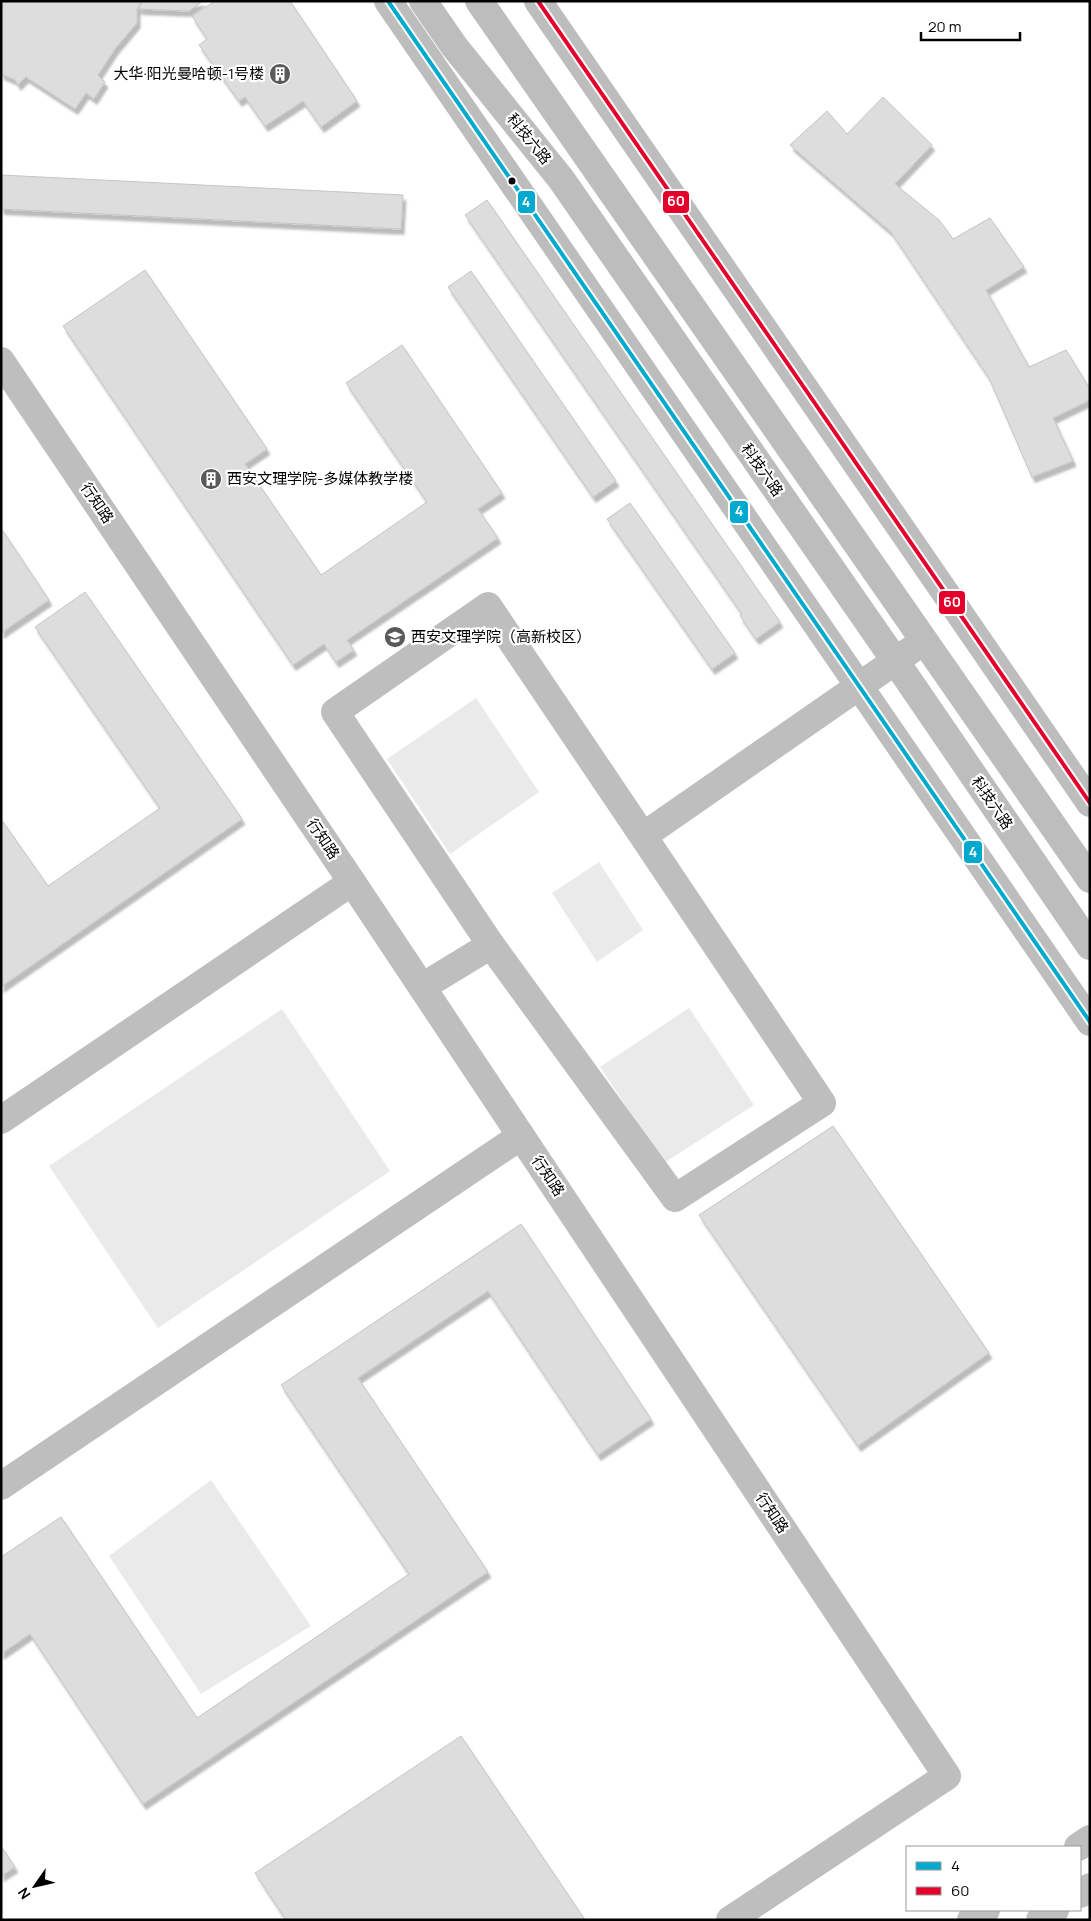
<svg xmlns="http://www.w3.org/2000/svg" width="1091" height="1921" viewBox="0 0 1091 1921" font-family="Manrope,'Noto Sans SC',sans-serif">
	<style>
		.grass { fill: #eaeaea }
		.building { fill: #ddd; stroke: #c5c5c5; filter: url(#shadow) }
		.lines { fill: none; stroke-linecap: round; stroke-linejoin: round }
		.minor { stroke: #bebebe; stroke-width: 28 }
		.major { stroke: #bdbdbd; stroke-width: 28 }
		.bus-1-casing { stroke: #fff; stroke-width: 8 }
		.bus-2-casing { stroke: #fff; stroke-width: 8 }
		.bus-1 { stroke: #00a9ce; stroke-width: 4 }
		.bus-2 { stroke: #e4002b; stroke-width: 4 }
		.bus-dot { fill: #000; stroke: #fff; stroke-width: 2 }
		.labels { text-anchor: middle; stroke-width: 4.5; stroke-linejoin: round; paint-order: stroke }
		.poi-label { font-size: 15px; fill: #000; stroke: #fff; text-anchor: start }
		.street-label { font-size: 15px; fill: #000; stroke: #fff }
		.line-badge { stroke: #fff; stroke-width: 2 }
		.badge-label { font-size: 14px; text-anchor: middle; font-weight: bold; fill: #fff }
	</style>
	<defs>
		<filter id="shadow"><feDropShadow dx="3" dy="5.5" stdDeviation="1" flood-color="#0004"/></filter>
	</defs>
	<rect width="100%" height="100%" fill="#fff"/>
	<g class="grass">
		<polygon points="476,698 539,792 450,854 387,759"/>
		<polygon points="599,862 643,930 597,962 552,893"/>
		<polygon points="689,1008 754,1105 664,1163 600,1067"/>
		<polygon points="282,1009 390,1171 158,1328 49,1166"/>
		<polygon points="211,1480 311,1626 201,1694 109,1556"/>
	</g>
	<g class="building">
		<polygon points="1,1 141,1 137,10 137,23 115,49 98,75 105,82 94,99 86,93 75,109 26,77 18,85 15,80 1,74"/>
		<polygon points="142,1 203,1 189,11 139,9"/>
		<polygon points="215,1 290,1 357,101 321,127 303,101 265,126 245,97 239,101 199,45 207,39 192,16"/>
		<polygon points="883,97 932,145 895,184 939,220 953,239 990,218 1024,267 986,290 1029,367 1066,350 1090,389 1090,400 1053,418 1073,461 1032,477 989,378 891,232 790,145 827,111 847,134"/>
		<polygon points="1,175 403,195 401,229 1,209"/>
		<polygon points="487,200 780,622 756,639 740,616 742,614 465,215"/>
		<polygon points="145,270 267,449 245,464 321,575 427,502 346,383 402,345 502,493 478,509 498,538 347,640 354,650 336,662 324,644 293,665 63,326"/>
		<polygon points="471,271 616,481 593,497 448,287"/>
		<polygon points="630,503 735,653 712,669 607,519"/>
		<polygon points="1,528 49,600 1,633"/>
		<polygon points="85,592 242,819 1,987 1,819 48,886 160,808 35,627"/>
		<polygon points="833,1126 989,1353 858,1446 699,1215"/>
		<polygon points="521,1224 651,1419 598,1455 488,1291 358,1378 488,1572 143,1804 30,1634 1,1654 1,1557 61,1517 197,1718 409,1574 281,1385"/>
		<polygon points="461,1736 585,1920 286,1920 255,1873"/>
		<polygon points="1,1846 15,1867 1,1876"/>
	</g>
	<g class="lines">
		<g class="minor">
			<polyline points="1,361 352,882 947,1776 730,1920"/>
			<polyline points="643,836 822,1103 675,1198 491,945 335,712 488,606 643,836 924,641"/>
			<polyline points="422,987 491,945"/>
			<polyline points="1,1120 352,882"/>
			<polyline points="1,1486 521,1136"/>
			<polyline points="1078,1847 1090,1839"/>
			<polyline points="1080,1894 1090,1887"/>
			<polyline points="971,1920 986,1910"/>
			<polyline points="1040,1920 1055,1910"/>
		</g>
		<g class="major">
			<polyline points="388,1 1090,1022"/>
			<polyline points="423,1 454,46 561,179 896,662 1090,946"/>
			<polyline points="479,1 1090,879"/>
			<polyline points="538,1 1090,803"/>
		</g>
		<g class="bus-1-casing">
			<polyline id="bus-1" points="388,1 1090,1022"/>
		</g>
		<g class="bus-2-casing">
			<polyline id="bus-2" points="538,1 1090,803"/>
		</g>
		<use href="#bus-1" class="bus-1"/>
		<use href="#bus-2" class="bus-2"/>
	</g>
	<defs>
		<g id="building-disc" transform="scale(1.125)"><circle r="9.5" fill="#595959" stroke="#fff"/><path d="M-4-6H4V6H1V3H-1V6H-4ZM-2.5-4.3h1.7v1.8h-1.7ZM.8-4.3h1.7v1.8H.8ZM-2.5-1h1.7V.8h-1.7ZM.8-1h1.7V.8H.8Z" fill="#fff"/></g>
		<g id="university-disc" transform="scale(1.125)"><circle r="9.5" fill="#595959" stroke="#fff"/><path d="M0-5L7-2L0 1L-7-2ZM-4 1L0 2.5L4 1V4Q0 6-4 4Z" fill="#fff"/></g>
	</defs>
	<g fill-rule="evenodd">
		<use href="#building-disc" x="280" y="74"/>
		<use href="#building-disc" x="211" y="479"/>
		<use href="#university-disc" x="395" y="637"/>
	</g>
	<circle class="bus-dot" cx="512" cy="181" r="4.5"/>
	<g class="labels">
		<g class="poi-label">
			<text x="264" y="79" text-anchor="end">大华·阳光曼哈顿-1号楼</text>
			<text x="227" y="484">西安文理学院-多媒体教学楼</text>
			<text x="411" y="642">西安文理学院（高新校区）</text>
		</g>
		<g class="street-label">
			<text transform="translate(529 139) rotate(51)" y="5">科技六路</text>
			<text transform="translate(762 470) rotate(55)" y="5">科技六路</text>
			<text transform="translate(97 503) rotate(56)" y="5">行知路</text>
			<text transform="translate(992 803) rotate(56)" y="5">科技六路</text>
			<text transform="translate(323 839) rotate(56)" y="5">行知路</text>
			<text transform="translate(548 1176) rotate(56)" y="5">行知路</text>
			<text transform="translate(772 1513) rotate(56)" y="5">行知路</text>
		</g>
	</g>
	<g class="line-badge">
		<rect x="662" y="190" width="28" height="24" rx="5" fill="#e4002b"/>
		<rect x="517" y="190" width="19" height="24" rx="5" fill="#00a9ce"/>
		<rect x="729" y="500" width="20" height="24" rx="5" fill="#00a9ce"/>
		<rect x="938" y="590" width="28" height="25" rx="5" fill="#e4002b"/>
		<rect x="963" y="840" width="20" height="24" rx="5" fill="#00a9ce"/>
	</g>
	<g class="badge-label">
		<text x="676" y="206">60</text>
		<text x="526" y="207">4</text>
		<text x="739" y="516">4</text>
		<text x="952" y="607">60</text>
		<text x="973" y="857">4</text>
	</g>
	<rect width="1091" height="1921" fill="none" stroke="#000000" stroke-width="5"/>
	<rect x="906" y="1846" width="175" height="65" fill="#ffffff" stroke="#999999"/>
	<rect x="916" y="1862" width="25" height="8" fill="#00a9ce" stroke="#999999"/>
	<text x="951" y="1871" font-size="15" fill="#000000">4</text>
	<rect x="916" y="1887" width="25" height="8" fill="#e4002b" stroke="#999999"/>
	<text x="951" y="1896" font-size="15" fill="#000000">60</text>
	<g transform="translate(35 1886) rotate(236)" stroke="#ffffff" stroke-width="4" paint-order="stroke">
	<path d="M0-4L9 19L0 12L-9 19Z" fill="#000000"/>
	<text y="-8" font-size="14" font-weight="bold" text-anchor="middle" fill="#000000">N</text>
	</g>
	<path d="M921 32v8h99v-8" fill="none" stroke="#000000" stroke-width="2.5"/>
	<text x="928" y="32" font-size="15" fill="#000000" stroke="#ffffff" stroke-width="4" paint-order="stroke">20 m</text>
</svg>
